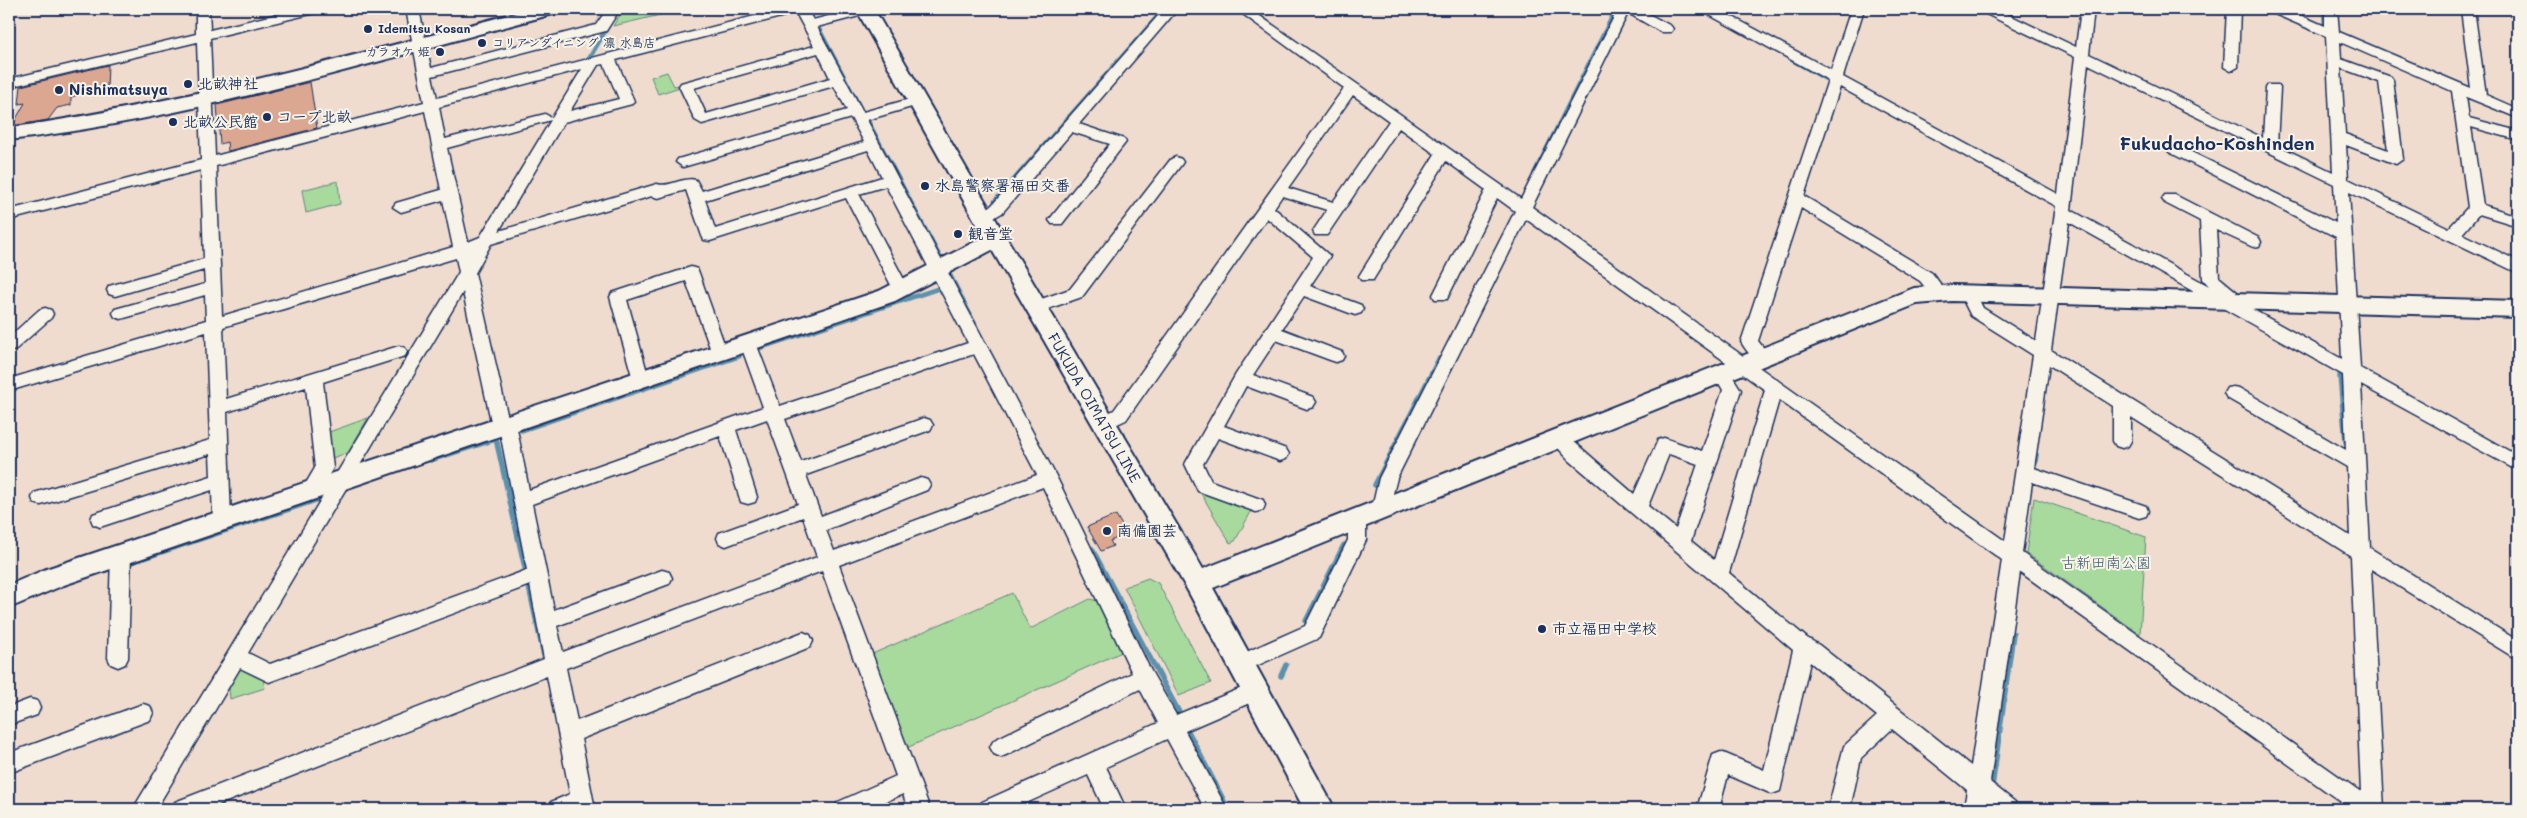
<svg xmlns="http://www.w3.org/2000/svg" width="2527" height="818" viewBox="0 0 2527 818" font-family="Mali,'Klee One',sans-serif">
	<style>
		.green { fill: #a7da9c; stroke: #61847d }
		.lines { fill: none; stroke-linecap: round; stroke-linejoin: round }
		.stream-far1 { stroke: #5b91ae; stroke-width: 4.5 }
		.stream { stroke: #5b91ae; stroke-width: 5.5 }
		.building { fill: #dca791; stroke: #1b2f5e }
		.street-casing { stroke: #1b2f5e; stroke-width: 3 }
		.secondary-casing { stroke: #1b2f5e; stroke-width: 4 }
		.street { fill: #f7f3e8; fill-rule: evenodd }
		.secondary { fill: #f7f3e8; fill-rule: evenodd }
		.poi-dot { fill: #1b2f5e; stroke: #f7f3e8; stroke-width: 2 }
		.labels { text-anchor: middle; stroke-width: 4; stroke-linejoin: round; paint-order: stroke }
		.far-poi-label { font-size: 12px; font-weight: bold; fill: #1b2f5e; stroke: #f7f3e8; text-anchor: start }
		.poi-label { font-size: 15px; font-weight: bold; fill: #1b2f5e; stroke: #f7f3e8; text-anchor: start }
		.street-label { font-size: 15px; fill: #1b2f5e; stroke: #f7f3e8 }
		.park-label { font-size: 15px; fill: #3e5a6e; stroke: #f7f3e8 }
		.quarter-label { font-size: 18px; font-weight: bold; fill: #1b2f5e; stroke: #f7f3e8 }
	</style>
	<rect width="100%" height="100%" fill="#efdcce"/>
	<filter id="ink" filterUnits="userSpaceOnUse"><feTurbulence type="fractalNoise" baseFrequency=".02" numOctaves="2"/><feDisplacementMap in="SourceGraphic" scale="10" xChannelSelector="R" yChannelSelector="G"/><feConvolveMatrix kernelMatrix="1 2 1 2 8 2 1 2 1" color-interpolation-filters="sRGB"/></filter>
	<g filter="url(#ink)">
		<g class="green">
			<polygon points="623,9 686,9 613,26"/>
			<polygon points="667,72 674,86 679,85 680,87 658,94 651,77"/>
			<polygon points="338,181 340,204 306,213 302,190"/>
			<polygon points="368,418 348,453 332,458 329,432"/>
			<polygon points="1199,490 1252,510 1235,541 1230,543"/>
			<polygon points="2034,498 2146,537 2140,634 2026,553"/>
			<polygon points="1148,578 1158,583 1211,683 1179,696 1124,587"/>
			<polygon points="1012,593 1030,629 1090,599 1101,602 1124,651 902,750 870,655"/>
			<polygon points="237,666 262,675 265,688 230,699 228,678"/>
		</g>
		<g class="lines">
			<g class="stream-far1">
				<polyline points="808,9 814,22"/>
				<polyline points="2324,9 2325,27"/>
				<polyline points="818,27 863,113"/>
				<polyline points="1792,60 1833,83"/>
				<polyline points="586,64 608,26"/>
				<polyline points="868,121 941,259"/>
				<polyline points="1534,174 1616,9"/>
				<polyline points="995,201 1164,9"/>
				<polyline points="947,269 976,326"/>
				<polyline points="760,348 940,288"/>
				<polyline points="735,357 739,356"/>
			</g>
			<g class="stream">
				<polyline points="2340,376 2346,442"/>
				<polyline points="522,430 739,356"/>
				<polyline points="431,460 496,439 525,568"/>
				<polyline points="2034,467 2036,455"/>
				<polyline points="1375,485 1439,359"/>
				<polyline points="1092,549 1181,716"/>
				<polyline points="126,564 325,497"/>
				<polyline points="529,587 544,656"/>
				<polyline points="1306,621 1344,545"/>
				<polyline points="1281,676 1286,665"/>
				<polyline points="1189,733 1228,809"/>
				<polyline points="1992,787 2013,634"/>
			</g>
		</g>
		<g class="building">
			<polygon points="108,65 107,88 71,97 71,105 57,108 48,120 12,126 25,103 19,104 21,86"/>
			<polygon points="310,82 317,128 228,151 227,142 220,144 217,105"/>
			<polygon points="1116,515 1127,534 1110,541 1113,546 1101,551 1087,527"/>
		</g>
		<g class="lines">
			<g class="street-casing">
				<g id="street">
					<path d="M 196,9 L 209,9 L 210,30 L 299,9 L 321,9 L 319,12 L 210,38 L 215,156 L 424,102 L 406,9 L 419,9 L 431,68 L 596,25 L 607,9 L 620,9 L 606,31 L 432,76 L 437,98 L 782,9 L 807,9 L 813,20 L 855,9 L 872,9 L 871,13 L 817,27 L 863,112 L 917,97 L 924,101 L 922,104 L 867,120 L 1057,478 L 1151,671 L 1176,715 L 1254,683 L 1261,686 L 1264,692 L 1261,698 L 1185,731 L 1227,809 L 1205,809 L 1167,739 L 1106,767 L 1126,809 L 1104,809 L 1088,775 L 1013,809 L 979,809 L 982,802 L 1158,723 L 1140,689 L 1008,754 L 1001,757 L 994,754 L 990,747 L 994,740 L 1132,673 L 1043,487 L 839,565 L 930,809 L 908,809 L 903,794 L 869,809 L 835,809 L 838,802 L 896,776 L 822,571 L 566,668 L 577,721 L 803,632 L 810,635 L 813,641 L 810,647 L 581,739 L 595,809 L 548,809 L 551,802 L 570,794 L 547,676 L 208,809 L 172,809 L 175,802 L 544,659 L 530,585 L 269,682 L 240,668 L 156,809 L 133,809 L 459,272 L 456,258 L 223,327 L 226,399 L 399,346 L 405,348 L 407,352 L 405,356 L 323,382 L 333,468 L 317,495 L 311,497 L 305,495 L 302,490 L 315,468 L 306,387 L 227,412 L 231,520 L 229,525 L 222,528 L 215,525 L 213,520 L 212,490 L 100,527 L 93,524 L 91,519 L 93,514 L 211,476 L 210,454 L 41,505 L 34,503 L 32,498 L 34,493 L 210,440 L 206,332 L 9,391 L 9,379 L 206,320 L 205,295 L 121,319 L 115,317 L 113,313 L 115,309 L 205,284 L 204,270 L 115,296 L 109,294 L 107,290 L 109,286 L 204,259 L 201,170 L 9,220 L 9,210 L 201,160 L 197,42 L 9,87 L 9,79 L 196,34 ZM 796,13 L 814,46 L 681,83 L 679,86 L 695,120 L 702,124 L 834,86 L 847,110 L 678,159 L 676,162 L 683,167 L 851,118 L 864,142 L 702,191 L 696,180 C 683,176 670,188 657,184 L 499,231 L 564,122 L 632,104 L 634,101 L 616,60 ZM 818,53 L 830,78 L 706,114 L 694,88 ZM 604,64 L 619,99 L 570,111 L 598,65 ZM 582,69 L 552,118 L 545,114 L 445,139 L 439,107 ZM 425,111 L 441,190 L 396,203 L 393,207 L 401,212 L 443,200 L 453,247 L 222,316 L 216,166 ZM 551,120 L 480,237 L 468,242 L 447,148 ZM 868,150 L 882,177 L 715,229 L 705,200 ZM 886,186 L 968,343 L 780,406 L 756,343 L 754,339 L 748,337 L 742,339 L 740,343 L 763,407 L 529,490 L 516,424 L 513,419 L 508,418 L 475,273 L 491,244 L 652,196 L 658,198 L 686,190 L 702,236 L 704,240 L 710,241 L 846,198 L 893,289 L 895,293 L 907,293 L 909,289 L 859,194 ZM 463,292 L 492,426 L 495,431 L 500,432 L 527,570 L 270,664 L 248,653 ZM 974,354 L 1037,475 L 834,551 L 826,530 L 927,490 L 930,485 L 927,480 L 921,478 L 821,516 L 806,475 L 930,430 L 933,425 L 930,420 L 924,418 L 801,462 L 785,419 ZM 767,419 L 798,504 L 719,533 L 717,538 L 719,543 L 726,546 L 803,517 L 817,557 L 563,652 L 557,626 L 669,584 L 672,578 L 669,572 L 662,570 L 554,610 L 532,504 L 720,436 L 741,502 L 748,504 L 755,502 L 757,497 L 736,430 Z"/>
					<polygon points="1164,9 1178,9 1079,124 1124,139 1126,142 1062,224 1052,224 1049,220 1110,144 1072,132 1002,213 988,221 978,221 975,217 992,205"/>
					<path d="M 1236,9 L 1250,9 L 1521,199 L 1618,9 L 1639,9 L 1671,26 L 1673,29 L 1671,32 L 1661,32 L 1628,13 L 1532,207 L 2005,541 L 2033,355 L 1971,316 L 1960,294 L 1962,290 L 1974,290 L 1983,308 L 2036,341 L 2056,206 L 1840,87 L 1804,196 L 1932,273 L 1948,294 L 1946,298 C 1933,302 1928,290 1920,281 L 1801,208 L 1758,341 L 1771,357 L 1769,361 C 1756,365 1747,352 1741,342 L 1828,80 L 1704,12 L 1703,9 L 1718,9 L 1831,70 L 1851,9 L 1864,9 L 1843,77 L 2058,194 L 2075,57 L 1982,12 L 1981,9 L 1997,9 L 2076,47 L 2081,9 L 2094,9 L 2089,54 L 2263,138 L 2266,88 L 2268,85 L 2278,85 L 2280,88 L 2277,145 L 2333,172 L 2326,36 L 2270,12 L 2269,9 L 2286,9 L 2325,26 L 2325,9 L 2337,9 L 2339,32 L 2471,88 L 2461,9 L 2474,9 L 2486,95 L 2518,109 L 2518,118 L 2466,97 L 2469,118 L 2518,131 L 2518,140 L 2471,127 L 2483,205 L 2518,216 L 2518,226 L 2479,214 L 2462,234 L 2518,261 L 2518,273 L 2349,192 L 2360,368 L 2518,456 L 2518,471 L 2361,385 L 2370,548 L 2518,641 L 2518,660 L 2371,569 L 2384,809 L 2351,809 L 2020,572 L 1990,782 L 2015,802 L 2018,809 L 1991,809 L 1986,806 L 1986,809 L 1964,809 L 1967,790 L 1892,729 L 1861,758 L 1850,809 L 1828,809 L 1844,746 L 1877,716 L 1810,662 L 1780,791 L 1772,794 L 1728,775 L 1719,809 L 1697,809 L 1713,755 L 1721,752 L 1764,770 L 1793,650 L 1569,460 L 1549,438 L 1552,433 L 1558,431 L 1564,433 L 1634,494 L 1658,440 L 1664,438 L 1702,451 L 1723,390 L 1713,373 L 1716,369 L 1722,367 L 1728,369 L 1741,390 L 1691,541 L 1714,560 L 1765,390 L 1526,219 L 1397,478 L 1388,513 L 1381,515 L 1374,513 L 1372,508 L 1379,478 L 1515,211 L 1497,198 L 1447,299 L 1435,299 L 1433,295 L 1486,190 L 1446,161 L 1373,280 L 1361,280 L 1359,276 L 1435,154 L 1399,128 L 1327,235 L 1315,235 L 1313,231 L 1327,210 L 1282,196 L 1274,208 L 1330,256 L 1310,286 L 1361,305 L 1363,309 L 1361,313 L 1355,315 L 1304,296 L 1282,329 L 1342,352 L 1344,356 L 1342,360 L 1336,362 L 1330,360 L 1276,340 L 1253,375 L 1313,397 L 1316,402 L 1313,407 L 1307,409 L 1246,386 L 1224,426 L 1286,449 L 1289,454 L 1286,459 L 1280,461 L 1218,438 L 1203,464 L 1211,481 L 1263,500 L 1265,505 L 1263,510 L 1256,512 L 1198,491 L 1185,464 L 1236,374 L 1313,257 L 1267,218 L 1126,420 L 1102,431 L 1096,429 L 1093,424 L 1096,419 L 1114,410 L 1344,88 ZM 2340,42 L 2452,91 L 2468,207 L 2449,228 L 2348,179 L 2346,145 L 2396,164 L 2403,159 L 2393,80 L 2391,77 L 2341,59 ZM 2088,64 L 2334,184 L 2336,223 L 2179,146 L 2169,146 L 2167,149 L 2169,152 L 2336,237 L 2342,359 L 2230,297 L 2237,292 L 2219,277 L 2216,230 L 2253,247 L 2259,246 L 2261,242 L 2259,238 L 2175,195 L 2165,195 L 2162,199 L 2165,203 L 2200,221 L 2203,279 L 2209,286 L 2071,210 ZM 2341,68 L 2379,82 L 2388,150 L 2345,134 ZM 1353,95 L 1389,121 L 1333,202 L 1288,188 ZM 2069,222 L 2343,375 L 2346,450 L 2239,388 L 2233,387 L 2227,388 L 2224,393 L 2227,398 L 2347,467 L 2350,536 L 2051,350 ZM 2049,365 L 2113,406 L 2113,441 L 2116,446 L 2122,448 L 2128,446 L 2131,441 L 2131,417 L 2351,556 L 2361,792 L 2022,553 L 2032,482 L 2139,518 L 2146,516 L 2148,511 L 2146,506 L 2034,468 ZM 1779,400 L 2002,560 L 1971,766 L 1819,645 L 1807,638 L 1729,573 ZM 1669,454 L 1698,464 L 1676,529 L 1648,506 Z"/>
					<polygon points="2227,9 2240,9 2238,67 2231,71 2224,67"/>
					<polygon points="1176,157 1181,159 1183,162 1181,165 1082,297 1036,313 1030,311 1028,307 1030,303 1070,289 1171,159"/>
					<polygon points="691,267 697,269 699,273 727,352 725,356 719,358 713,356 686,281 627,300 649,379 646,383 640,385 634,383 610,297 612,293"/>
					<polygon points="45,308 51,310 53,314 51,318 15,350 9,352 9,337 39,310"/>
					<polygon points="1357,510 1364,513 1366,518 1366,540 1319,638 1247,670 1240,673 1233,670 1230,664 1233,658 1305,626 1348,540 1348,518 1350,513"/>
					<polygon points="121,546 128,548 131,554 128,658 125,664 118,667 111,664 108,658 111,554 114,548"/>
					<polygon points="30,699 37,701 40,708 37,715 9,725 9,707"/>
					<polygon points="143,704 150,706 153,713 150,720 9,773 9,753"/>
				</g>
			</g>
			<g class="secondary-casing">
				<g id="secondary">
					<path d="M 531,9 L 560,9 L 557,13 C 376,61 195,118 9,140 L 9,128 C 187,102 358,54 531,9 Z"/>
					<polygon points="856,9 874,9 999,225 1203,569 1914,288 1952,285 2518,301 2518,317 1952,301 1917,304 1213,588 1335,809 1304,809 1188,591 992,250 895,301 64,585 9,608 9,585 46,569 879,291 984,237"/>
				</g>
			</g>
			<use href="#street" class="street"/>
			<use href="#secondary" class="secondary"/>
		</g>
	</g>
	<g class="poi-dot">
		<circle cx="368" cy="29" r="5"/>
		<circle cx="482" cy="43" r="5"/>
		<circle cx="440" cy="52" r="5"/>
		<circle cx="188" cy="84" r="5"/>
		<circle cx="59" cy="90" r="5"/>
		<circle cx="267" cy="117" r="5"/>
		<circle cx="173" cy="122" r="5"/>
		<circle cx="925" cy="186" r="5"/>
		<circle cx="958" cy="234" r="5"/>
		<circle cx="1107" cy="531" r="5"/>
		<circle cx="1542" cy="629" r="5"/>
	</g>
	<g class="labels">
		<g class="far-poi-label">
			<text x="378" y="33">Idemitsu Kosan</text>
			<text x="492" y="47">コリアンダイニング 凛 水島店</text>
			<text x="430" y="56" text-anchor="end">カラオケ 姫</text>
		</g>
		<g class="poi-label">
			<text x="198" y="89">北畝神社</text>
			<text x="69" y="95">Nishimatsuya</text>
			<text x="277" y="122">コープ北畝</text>
			<text x="183" y="127">北畝公民館</text>
			<text x="935" y="191">水島警察署福田交番</text>
			<text x="968" y="239">観音堂</text>
			<text x="1117" y="536">南備園芸</text>
			<text x="1552" y="634">市立福田中学校</text>
		</g>
		<g class="street-label">
			<text transform="translate(1094 408) rotate(60)" y="5">FUKUDA OIMATSU LINE</text>
		</g>
		<g class="park-label">
			<text x="2106" y="568">古新田南公園</text>
		</g>
		<g class="quarter-label">
			<text x="2217" y="150">Fukudacho-Koshinden</text>
		</g>
	</g>
	<rect width="2527" height="818" fill="none" stroke="#f7f3e8" stroke-width="30"/>
	<rect x="15" y="15" width="2497" height="788" fill="none" stroke="#1b2f5e" stroke-width="2" filter="url(#ink)"/>
</svg>
